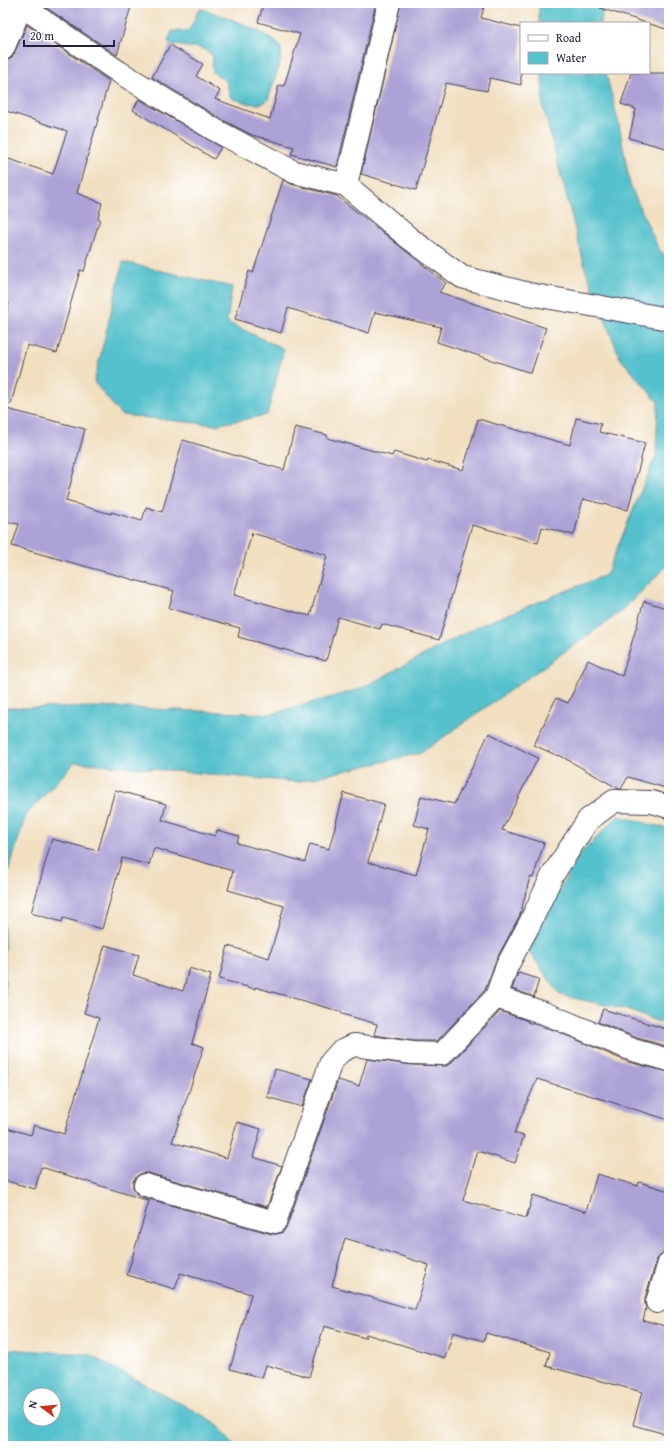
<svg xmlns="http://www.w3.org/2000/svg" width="672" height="1449" viewBox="0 0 672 1449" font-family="'Gentium Book Plus',serif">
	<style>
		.water { fill: #54c1cc; stroke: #3b7284; fill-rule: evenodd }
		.building { fill: #aca2d6; fill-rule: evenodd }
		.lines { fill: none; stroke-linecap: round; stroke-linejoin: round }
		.minor-casing { stroke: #413e4f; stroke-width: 24 }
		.minor { stroke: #fff; stroke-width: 22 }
	</style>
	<rect width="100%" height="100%" fill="#fff"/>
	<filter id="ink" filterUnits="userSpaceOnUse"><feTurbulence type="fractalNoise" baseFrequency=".025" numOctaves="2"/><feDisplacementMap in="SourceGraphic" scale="8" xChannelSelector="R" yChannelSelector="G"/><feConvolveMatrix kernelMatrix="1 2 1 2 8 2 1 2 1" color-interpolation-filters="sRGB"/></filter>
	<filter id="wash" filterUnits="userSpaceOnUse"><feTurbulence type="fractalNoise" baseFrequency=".012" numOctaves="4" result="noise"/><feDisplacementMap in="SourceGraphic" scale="16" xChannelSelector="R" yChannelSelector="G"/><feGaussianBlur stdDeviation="0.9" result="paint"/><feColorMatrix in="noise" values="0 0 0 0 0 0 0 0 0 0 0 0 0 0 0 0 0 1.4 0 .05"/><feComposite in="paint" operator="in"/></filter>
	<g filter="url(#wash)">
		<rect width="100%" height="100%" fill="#f1dfc0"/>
		<g class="water">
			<polygon points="539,3 603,3 601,23 539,23"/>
			<path d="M 202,9 C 217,13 278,35 281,49 C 283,60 271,89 268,100 C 258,108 245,102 233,99 L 230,96 L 226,81 L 213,72 L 212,67 L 213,57 L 211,54 L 203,49 L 196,47 L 187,47 L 169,44 L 168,42 L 172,31 L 187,31 L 190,29 L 198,11 Z"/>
			<polygon points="542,73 606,73 619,125 630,185 659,250 669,258 669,564 621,612 421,753 296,782 75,762 26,815 3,889 3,708 104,707 271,714 360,689 476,627 606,575 656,455 658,402 620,358 586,271 543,107"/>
			<polygon points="123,262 232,287 227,322 284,349 267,415 215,425 121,415 94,382"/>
			<polygon points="618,816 669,829 669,1026 627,1010 560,995 528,950 577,857"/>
			<polygon points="3,893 8,1085 3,1098"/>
			<path d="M 3,1349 L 88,1354 L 215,1422 L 235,1446 L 3,1446 ZM 30,1395 L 54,1395 L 54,1419 L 30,1419 Z"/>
		</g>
		<g id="blocks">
			<g class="building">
				<polygon points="39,3 132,3 117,55"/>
				<polygon points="264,3 376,3 337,167 291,154 294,147 252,135 221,119 152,77 170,45 203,64 196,76 220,91 215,99 270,119 279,85 284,86 300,34 258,22"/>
				<polygon points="401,3 485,3 481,18 521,28 521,85 490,78 487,91 446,83 416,190 361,174"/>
				<polygon points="601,3 669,3 669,30 600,8"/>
				<polygon points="27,25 109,81 77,193 102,203 98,218 100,219 84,271 80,270 57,353 27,345 11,404 3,403 3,324 9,303 3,301 3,157 53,174 67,131 3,110 3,61 10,59 14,54"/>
				<polygon points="631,73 669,73 669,149 629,138 636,109 621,104"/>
				<polygon points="139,99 221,147 214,159 133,110"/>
				<polygon points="283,180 291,184 337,196 446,283 439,292 546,328 531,373 437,342 441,327 375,312 369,333 288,308 281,333 235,319 249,271 253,273"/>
				<path d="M 3,408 L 85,429 L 66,501 L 111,514 L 111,512 L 142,521 L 146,507 L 162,512 L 183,440 L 284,470 L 295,427 L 327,435 L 327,438 L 392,456 L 394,452 L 427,462 L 428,460 L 463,470 L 478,419 L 570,445 L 576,418 L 601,424 L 599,432 L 645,443 L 628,510 L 583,499 L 574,535 L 542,527 L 538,543 L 472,525 L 439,640 L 382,624 L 380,629 L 338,617 L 326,661 L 238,637 L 240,628 L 169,608 L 174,591 L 12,546 L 19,524 L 3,522 ZM 252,533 L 327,555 L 310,616 L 234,595 Z"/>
				<polygon points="644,601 669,609 669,789 628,777 621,789 619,789 559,755 558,756 534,745 556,698 568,703 588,660 622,676"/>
				<polygon points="489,733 538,758 502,830 544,843 533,878 530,877 520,915 496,960 485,990 437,1041 414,1041 374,1035 377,1024 342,1014 342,1012 255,987 255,989 219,979 228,946 269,958 284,906 228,890 233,871 154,848 149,865 122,858 102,929 63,918 62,922 31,913 52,839 98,851 115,790 166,804 162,820 215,836 217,830 239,836 237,843 305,862 310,844 329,849 344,793 384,804 368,862 416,875 429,829 414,825 421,796 454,804"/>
				<path d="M 105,945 L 139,955 L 133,975 L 183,991 L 189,968 L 211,975 L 192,1043 L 204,1047 L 172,1142 L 227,1158 L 237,1122 L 261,1129 L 253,1157 L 282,1166 L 267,1207 L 148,1173 L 142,1173 L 137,1176 L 133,1181 L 133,1188 L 136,1193 L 142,1197 L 272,1234 L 277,1234 L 283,1232 L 287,1226 L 338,1080 L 359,1086 L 367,1059 L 412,1065 L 446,1066 L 451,1063 L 500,1011 L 528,1021 L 527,1022 L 554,1030 L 628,1062 L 669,1072 L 669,1120 L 537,1079 L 514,1133 L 524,1136 L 515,1163 L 478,1151 L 463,1200 L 526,1218 L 533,1195 L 586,1212 L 597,1174 L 638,1186 L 639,1182 L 669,1191 L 669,1231 L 663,1253 L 657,1259 L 645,1298 L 645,1304 L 646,1308 L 643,1320 L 669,1327 L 669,1435 L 633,1425 L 642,1392 L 546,1366 L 550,1352 L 486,1333 L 484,1341 L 453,1332 L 445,1358 L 366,1334 L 365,1338 L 324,1326 L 309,1377 L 266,1365 L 262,1378 L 230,1369 L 251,1294 L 180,1273 L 175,1289 L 127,1275 L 149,1201 L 41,1167 L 35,1189 L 3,1180 L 3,1127 L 31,1135 L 34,1125 L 64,1134 L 99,1018 L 84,1013 ZM 345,1238 L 429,1265 L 415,1310 L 332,1286 Z"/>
				<polygon points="518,973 539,979 534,997 512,989"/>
				<polygon points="603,1009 669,1030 669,1047 637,1038 598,1022"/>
				<polygon points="275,1069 312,1079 302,1107 267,1097"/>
			</g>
		</g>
	</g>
	<g filter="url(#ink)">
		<use href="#blocks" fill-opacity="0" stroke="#413e4f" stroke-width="1"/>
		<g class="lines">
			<g class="minor-casing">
				<g id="minor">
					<polyline points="17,3 119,72 215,130 294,172 346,185 409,238 462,277 529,294 669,319"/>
					<polyline points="3,49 21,7"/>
					<polyline points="346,185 389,3"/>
					<polyline points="496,997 544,1013 633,1050 669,1060"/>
					<polyline points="145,1185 275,1222 331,1062 341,1051 354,1045 413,1053 442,1054 496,997 507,966 530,923 552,876 588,820 614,801 652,802 669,807"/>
					<polyline points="657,1302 669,1263"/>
				</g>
			</g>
			<use href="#minor" class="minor"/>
		</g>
	</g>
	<rect width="672" height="1449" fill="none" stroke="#fff" stroke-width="16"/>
	<rect x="520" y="22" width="130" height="52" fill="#ffffff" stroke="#a7a7b1"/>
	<rect x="528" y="35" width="20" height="6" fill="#ffffff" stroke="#a7a7b1"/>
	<text x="556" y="42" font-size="12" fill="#22223b">Road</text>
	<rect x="528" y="52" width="20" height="12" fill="#54c1cc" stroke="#a7a7b1"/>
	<text x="556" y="62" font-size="12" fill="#22223b">Water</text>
	<g transform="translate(42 1407) rotate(286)"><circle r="19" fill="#ffffff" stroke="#a7a7b1"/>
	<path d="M0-3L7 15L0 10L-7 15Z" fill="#c8321e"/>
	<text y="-6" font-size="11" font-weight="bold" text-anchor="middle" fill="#22223b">N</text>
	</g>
	<path d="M24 40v6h90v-6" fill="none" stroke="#22223b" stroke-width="2"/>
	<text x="30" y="40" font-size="12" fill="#22223b" stroke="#ffffff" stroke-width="3" paint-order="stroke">20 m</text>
</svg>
